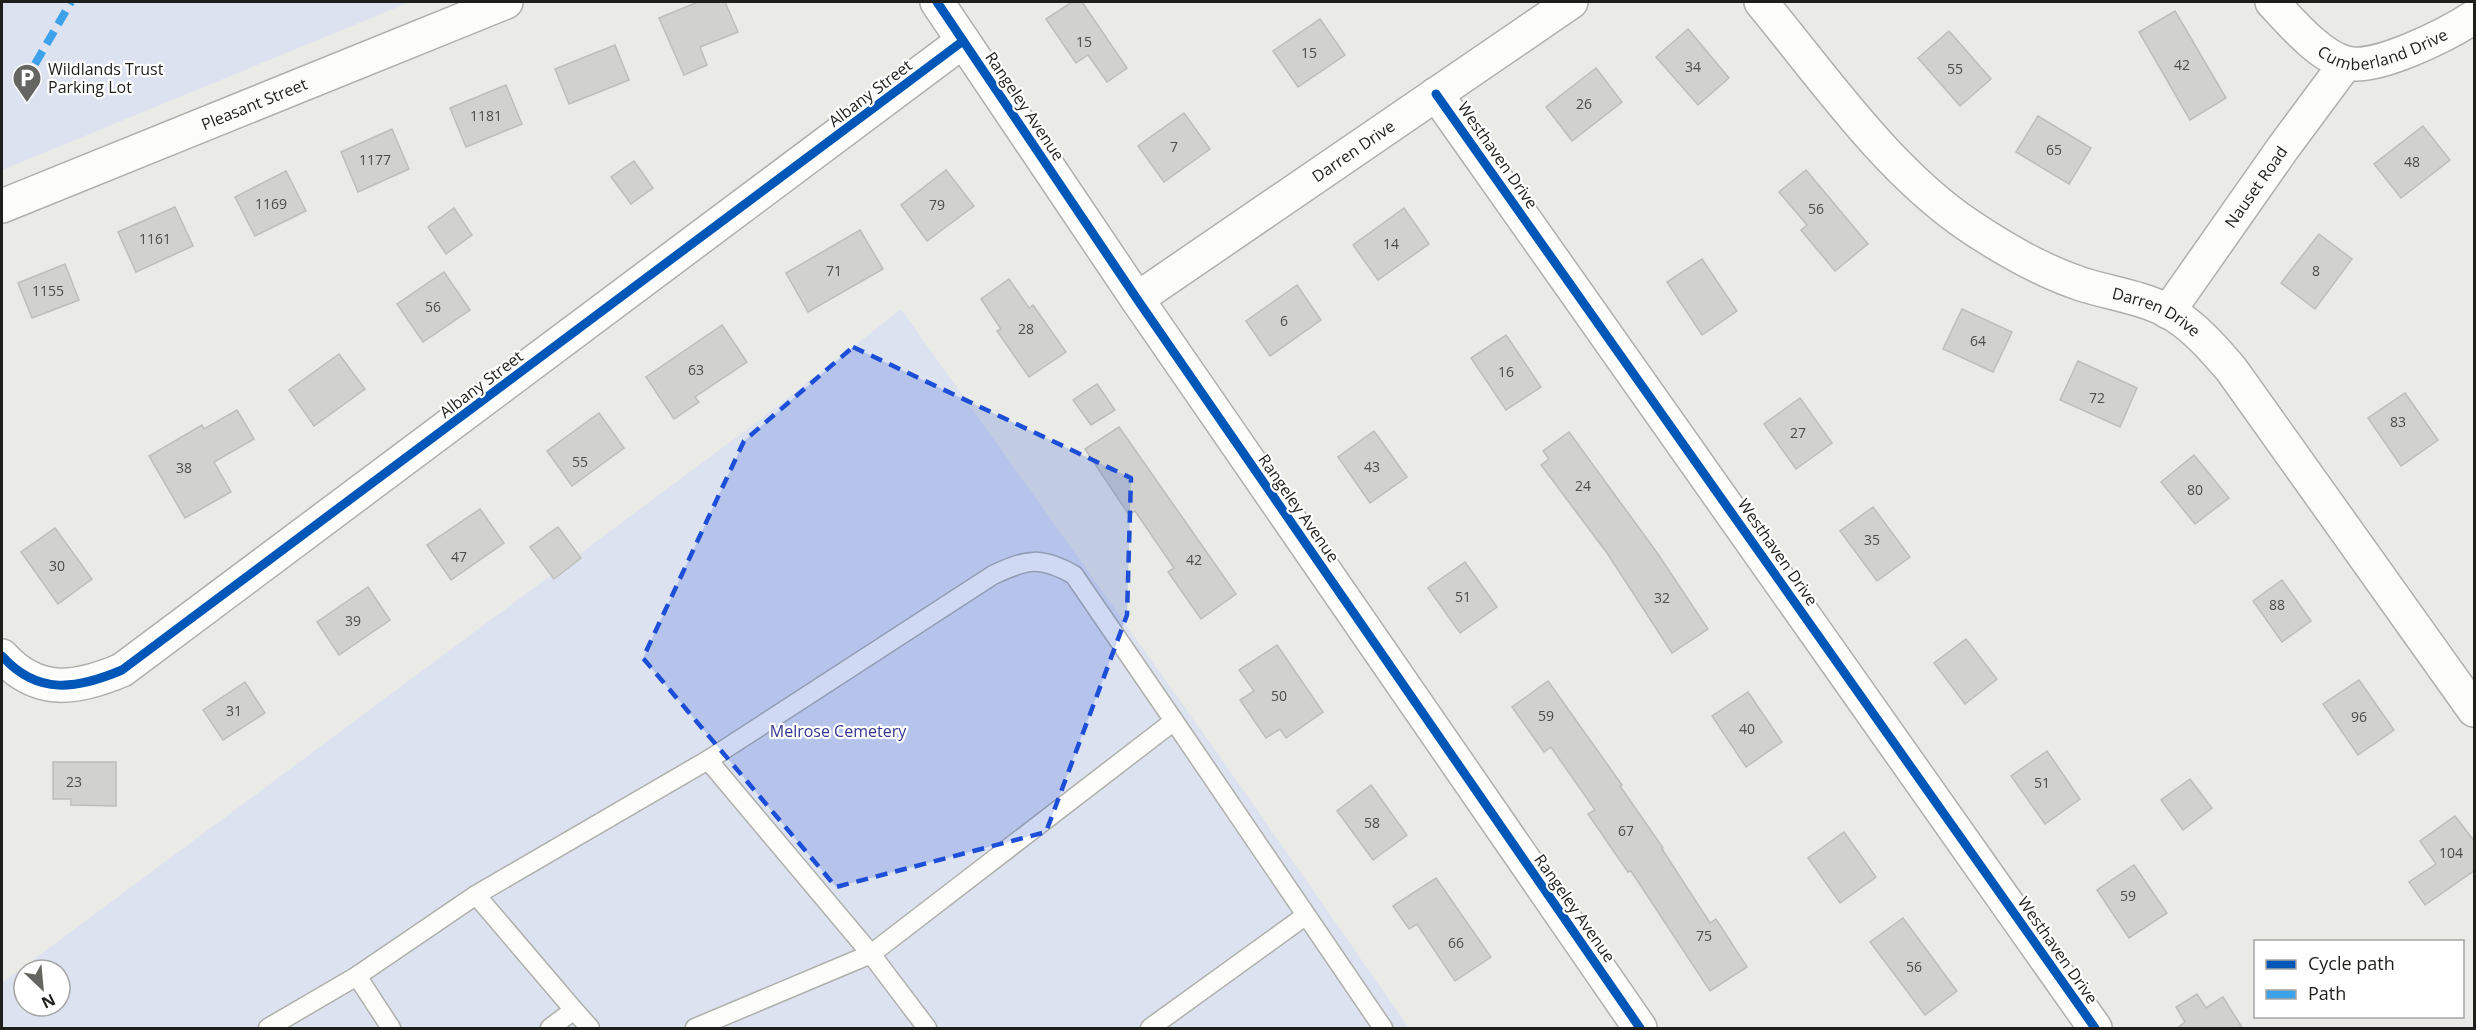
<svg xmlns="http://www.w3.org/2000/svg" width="2476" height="1030" viewBox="0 0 2476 1030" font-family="'Open Sans',sans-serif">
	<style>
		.green { fill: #dde2f1; fill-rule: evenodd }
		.building { fill: #d1d2ce; stroke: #bdbeb9; stroke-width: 1.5 }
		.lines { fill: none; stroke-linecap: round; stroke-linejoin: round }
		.lane-casing { stroke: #afb0ab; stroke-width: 21 }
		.street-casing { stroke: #afb0ab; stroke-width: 36 }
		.secondary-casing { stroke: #afb0ab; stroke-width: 36 }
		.lane { stroke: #fcfcfb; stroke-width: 18 }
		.street { stroke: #fcfcfb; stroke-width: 33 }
		.secondary { stroke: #fcfcfb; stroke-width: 33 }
		.quiet { stroke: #3da2ea; stroke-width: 8; stroke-dasharray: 15 8; stroke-linecap: butt }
		.cycleway-casing { stroke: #fff; stroke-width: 13 }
		.cycleway { stroke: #0057b8; stroke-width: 9 }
		.marked { fill: #1d4ed8; fill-opacity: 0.2; stroke: #1d4ed8; stroke-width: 4.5; stroke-dasharray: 12 8; stroke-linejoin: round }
		.labels { text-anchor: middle; stroke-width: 4.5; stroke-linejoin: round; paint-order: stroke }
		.number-label { font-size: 14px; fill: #4c4d49 }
		.street-label { font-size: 16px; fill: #1e1f1b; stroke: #fff }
		.poi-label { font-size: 16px; fill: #1e1f1b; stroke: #fff; text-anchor: start }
		.park-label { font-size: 16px; fill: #333690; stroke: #fff }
	</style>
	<rect width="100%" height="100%" fill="#eaebe6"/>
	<g class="green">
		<polygon points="2,2 410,2 2,170"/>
		<path d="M 901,309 L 1218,754 L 1409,1028 L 2,1028 L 2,983 L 757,422 ZM 24,970 L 60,970 L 60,1006 L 24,1006 Z"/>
	</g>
	<g class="building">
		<polygon points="698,2 725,2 738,32 700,47 707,65 684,75 659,18"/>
		<polygon points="1072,2 1082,2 1127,68 1107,82 1088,55 1076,63 1046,19"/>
		<polygon points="2175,11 2226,98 2190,120 2139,32"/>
		<polygon points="1320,19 1345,55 1298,87 1273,51"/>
		<polygon points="1688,29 1729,78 1698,105 1656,57"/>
		<polygon points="1949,31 1991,79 1960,106 1918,58"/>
		<polygon points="615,45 629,80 569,104 555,69"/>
		<polygon points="1596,68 1622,102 1572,141 1546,107"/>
		<polygon points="506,85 522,124 466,147 450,108"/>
		<polygon points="1184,113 1210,149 1164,182 1138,146"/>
		<polygon points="2038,116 2091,148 2069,184 2016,152"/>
		<polygon points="2423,126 2450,160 2401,198 2374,164"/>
		<polygon points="392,129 409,169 358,192 341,152"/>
		<polygon points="634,161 653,188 631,204 611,177"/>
		<polygon points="946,170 974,206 927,241 901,205"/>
		<polygon points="1806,170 1868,244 1835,271 1801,230 1807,225 1779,192"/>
		<polygon points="286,171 306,211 255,236 235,197"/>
		<polygon points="175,207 193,246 136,272 118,232"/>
		<polygon points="454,208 472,235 446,254 428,227"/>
		<polygon points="1404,208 1429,244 1378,280 1353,245"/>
		<polygon points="860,230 883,269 808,312 786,273"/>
		<polygon points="2319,234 2352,259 2315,309 2281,283"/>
		<polygon points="1702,259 1737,311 1702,335 1667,282"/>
		<polygon points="65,264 79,300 32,318 18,283"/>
		<polygon points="444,272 470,310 423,342 397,304"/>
		<polygon points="1009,279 1029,308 1033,305 1066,352 1029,377 997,331 1001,329 981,299"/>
		<polygon points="1297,285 1321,320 1270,356 1246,321"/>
		<polygon points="1962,309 2012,332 1993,372 1943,349"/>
		<polygon points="722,325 747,362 695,397 699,402 674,419 646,377"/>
		<polygon points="1506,335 1541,387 1506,410 1471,358"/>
		<polygon points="339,354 365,389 314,426 289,390"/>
		<polygon points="2078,361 2137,388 2120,427 2060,400"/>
		<polygon points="1097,384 1115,410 1091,425 1073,400"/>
		<polygon points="2405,393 2438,440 2401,466 2368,418"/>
		<polygon points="1800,398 1832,443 1796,469 1764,424"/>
		<polygon points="237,410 254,439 214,462 231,492 185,518 149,456 202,425 204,429"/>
		<polygon points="599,413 624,448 572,486 547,451"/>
		<polygon points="1119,427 1236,594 1201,619 1168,572 1174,568 1135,511 1129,515 1085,449"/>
		<polygon points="1374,431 1407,477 1370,503 1338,457"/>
		<polygon points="1569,432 1658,554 1708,629 1672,653 1607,553 1541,465 1549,459 1543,451"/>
		<polygon points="2194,455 2229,498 2195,524 2161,482"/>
		<polygon points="1873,507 1910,557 1877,581 1840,531"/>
		<polygon points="480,509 504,543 451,580 427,545"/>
		<polygon points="558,527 581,558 554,579 530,547"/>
		<polygon points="55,528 92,579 58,604 21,552"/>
		<polygon points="1465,562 1497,607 1460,633 1428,588"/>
		<polygon points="2282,580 2311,621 2282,642 2253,601"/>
		<polygon points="368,587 390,620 339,655 317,622"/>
		<polygon points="1966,639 1997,679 1965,704 1934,663"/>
		<polygon points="1277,645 1323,712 1286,738 1280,729 1266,738 1240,700 1254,691 1239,670"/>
		<polygon points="2359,680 2394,730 2358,755 2323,704"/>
		<polygon points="1548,681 1622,785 1620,786 1663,848 1662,849 1710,923 1716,919 1747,967 1710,991 1631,871 1628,872 1588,814 1595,810 1551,747 1544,752 1512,707"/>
		<polygon points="245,682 265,713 223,740 203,710"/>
		<polygon points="1748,692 1782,742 1746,767 1712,716"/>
		<polygon points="2047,751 2080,799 2045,824 2011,776"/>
		<polygon points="53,762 116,762 116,806 71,805 71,799 53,799"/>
		<polygon points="2190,779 2212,808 2183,830 2161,800"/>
		<polygon points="1371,785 1407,835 1373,860 1337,811"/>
		<polygon points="2455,816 2475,842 2475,870 2425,905 2409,882 2436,864 2420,841"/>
		<polygon points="1844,832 1876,877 1840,903 1808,858"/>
		<polygon points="2134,865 2167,913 2129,938 2097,890"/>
		<polygon points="1436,878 1491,957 1455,981 1417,924 1409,929 1393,906"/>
		<polygon points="1903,918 1957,991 1925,1015 1870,942"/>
		<polygon points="2197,994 2206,1008 2223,997 2243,1029 2176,1029 2185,1022 2176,1007"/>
	</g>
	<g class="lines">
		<g class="lane-casing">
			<g id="lane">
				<path d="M 708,760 L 993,575 C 1027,559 1040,556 1074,575 L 1174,721"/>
				<polyline points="476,895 574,1010 550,1028"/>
				<polyline points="357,976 391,1028"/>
				<polyline points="574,1010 590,1028"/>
				<polyline points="268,1028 357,976 476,895 708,760 871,954 1174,721 1383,1028"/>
				<polyline points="695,1028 871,954 927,1028"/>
				<polyline points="1150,1028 1305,916"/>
			</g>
		</g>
		<g class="street-casing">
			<g id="street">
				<polyline points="937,2 1137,299 1640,1028"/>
				<path id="s1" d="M 1761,2 C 1823,77 1887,170 1968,225 C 2002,248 2042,271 2081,284 C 2109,293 2141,297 2168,311 C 2193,325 2213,348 2231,369 L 2474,710"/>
				<path id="s2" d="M 2272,2 C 2290,21 2319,56 2346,63 C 2376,71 2448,34 2474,17"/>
				<polyline points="1436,94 2095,1028"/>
				<path id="s3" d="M 1137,299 L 1571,2"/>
				<path id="s4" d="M 2168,312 L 2283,148 L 2346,63"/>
				<path d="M 2,656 C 38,696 77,689 122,670 L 963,41"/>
			</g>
		</g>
		<g class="secondary-casing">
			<g id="secondary">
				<path id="s5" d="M 2,206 L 506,2"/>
			</g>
		</g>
		<use href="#lane" class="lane"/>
		<use href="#street" class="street"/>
		<use href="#secondary" class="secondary"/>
		<polyline class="quiet" points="35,64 71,2"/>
		<g class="cycleway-casing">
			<g id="cycleway">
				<polyline points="937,2 1137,299 1640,1028"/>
				<polyline points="1436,94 2095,1028"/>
				<path d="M 2,656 C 38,696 77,689 122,670 L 963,41"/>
			</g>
		</g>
		<use href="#cycleway" class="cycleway"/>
	</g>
	<path class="marked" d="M 853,347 L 1131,478 L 1127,615 L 1046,832 L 836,887 L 643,658 L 744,441 Z"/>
	<defs>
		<g id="parking-pin" transform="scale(1.5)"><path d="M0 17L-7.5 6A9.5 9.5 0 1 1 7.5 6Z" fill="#656662" stroke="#fff"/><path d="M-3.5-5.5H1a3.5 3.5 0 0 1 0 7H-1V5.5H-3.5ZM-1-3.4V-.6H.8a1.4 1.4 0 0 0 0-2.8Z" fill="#fff"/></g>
	</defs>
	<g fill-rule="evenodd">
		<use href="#parking-pin" x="27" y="78"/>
	</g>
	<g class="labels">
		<g class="number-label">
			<text x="1084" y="47">15</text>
			<text x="1309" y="58">15</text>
			<text x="2182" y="70">42</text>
			<text x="1693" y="72">34</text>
			<text x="1955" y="74">55</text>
			<text x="1584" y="109">26</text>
			<text x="486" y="121">1181</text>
			<text x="1174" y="152">7</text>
			<text x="2054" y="155">65</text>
			<text x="375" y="165">1177</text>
			<text x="2412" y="167">48</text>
			<text x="271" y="209">1169</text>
			<text x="937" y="210">79</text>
			<text x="1816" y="214">56</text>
			<text x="155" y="244">1161</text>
			<text x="1391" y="249">14</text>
			<text x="834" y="276">71</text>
			<text x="2316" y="276">8</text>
			<text x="48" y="296">1155</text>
			<text x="433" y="312">56</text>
			<text x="1284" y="326">6</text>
			<text x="1026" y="334">28</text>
			<text x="1978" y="346">64</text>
			<text x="696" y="375">63</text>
			<text x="1506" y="377">16</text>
			<text x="2097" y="403">72</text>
			<text x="2398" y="427">83</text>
			<text x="1798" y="438">27</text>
			<text x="580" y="467">55</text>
			<text x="1372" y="472">43</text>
			<text x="184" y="473">38</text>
			<text x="1583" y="491">24</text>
			<text x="2195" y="495">80</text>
			<text x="1872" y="545">35</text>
			<text x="459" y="562">47</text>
			<text x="1194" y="565">42</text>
			<text x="57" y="571">30</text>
			<text x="1463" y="602">51</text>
			<text x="1662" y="603">32</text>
			<text x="2277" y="610">88</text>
			<text x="353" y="626">39</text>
			<text x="1279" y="701">50</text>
			<text x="234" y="716">31</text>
			<text x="1546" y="721">59</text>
			<text x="2359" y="722">96</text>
			<text x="1747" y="734">40</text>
			<text x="74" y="787">23</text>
			<text x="2042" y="788">51</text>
			<text x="1372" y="828">58</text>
			<text x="1626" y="836">67</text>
			<text x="2451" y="858">104</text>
			<text x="2128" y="901">59</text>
			<text x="1704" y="941">75</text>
			<text x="1456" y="948">66</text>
			<text x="1914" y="972">56</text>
		</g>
		<g class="street-label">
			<text dy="6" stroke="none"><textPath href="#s2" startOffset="135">Cumberland Drive</textPath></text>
			<text transform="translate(870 93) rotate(-37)" y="6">Albany Street</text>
			<text dy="6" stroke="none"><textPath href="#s5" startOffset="272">Pleasant Street</textPath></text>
			<text transform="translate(1025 106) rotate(56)" y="6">Rangeley Avenue</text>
			<text dy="6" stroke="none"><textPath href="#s3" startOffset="262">Darren Drive</textPath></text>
			<text transform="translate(1498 155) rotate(55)" y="6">Westhaven Drive</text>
			<text dy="6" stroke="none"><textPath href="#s4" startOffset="153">Nauset Road</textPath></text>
			<text dy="6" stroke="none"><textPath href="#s1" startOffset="514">Darren Drive</textPath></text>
			<text transform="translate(481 384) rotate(-37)" y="6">Albany Street</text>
			<text transform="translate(1299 508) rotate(55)" y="6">Rangeley Avenue</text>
			<text transform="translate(1778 552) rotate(55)" y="6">Westhaven Drive</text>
			<text transform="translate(1575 908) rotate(55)" y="6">Rangeley Avenue</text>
			<text transform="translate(2058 950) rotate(55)" y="6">Westhaven Drive</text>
		</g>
		<g class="poi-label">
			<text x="48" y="75">Wildlands Trust<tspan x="48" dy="18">Parking Lot</tspan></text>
		</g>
		<g class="park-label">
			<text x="838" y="737">Melrose Cemetery</text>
		</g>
	</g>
	<rect width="2476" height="1030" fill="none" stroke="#1e1f1b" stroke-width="6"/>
	<rect x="2254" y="940" width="210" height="78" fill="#ffffff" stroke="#a5a5a4" stroke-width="1.5"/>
	<rect x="2266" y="960" width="30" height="9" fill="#0057b8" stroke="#a5a5a4" stroke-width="1.5"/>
	<text x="2308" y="970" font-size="18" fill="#1e1f1b">Cycle path</text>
	<rect x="2266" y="990" width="30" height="9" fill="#3da2ea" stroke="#a5a5a4" stroke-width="1.5"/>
	<text x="2308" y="1000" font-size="18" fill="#1e1f1b">Path</text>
	<g transform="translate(42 988) rotate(154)"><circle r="28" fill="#ffffff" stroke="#a5a5a4" stroke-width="1.5"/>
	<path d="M0-4.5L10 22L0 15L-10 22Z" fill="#656662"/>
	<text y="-9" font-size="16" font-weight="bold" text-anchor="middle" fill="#1e1f1b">N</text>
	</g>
</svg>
